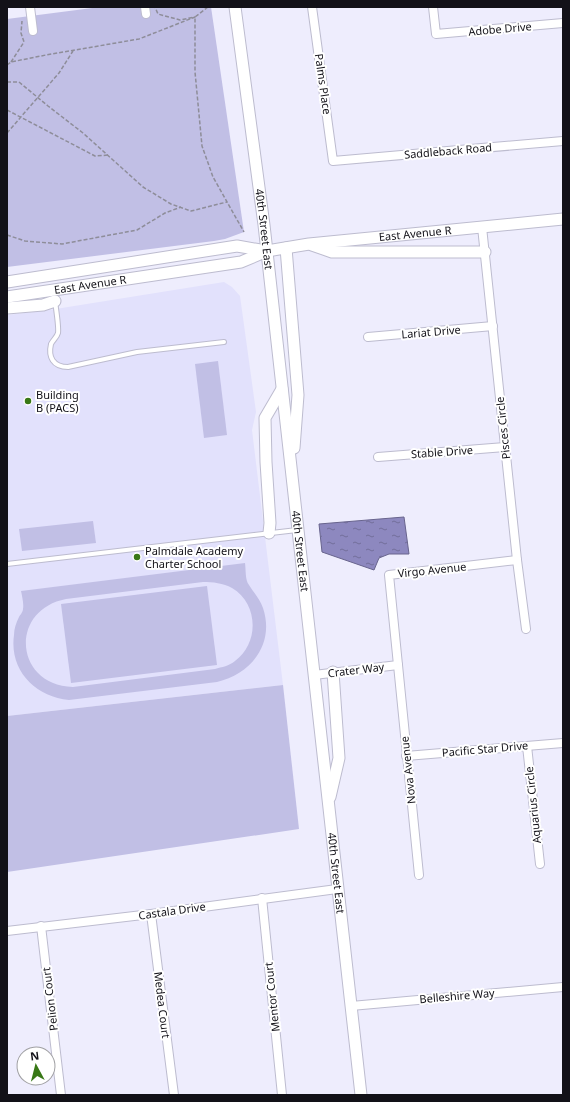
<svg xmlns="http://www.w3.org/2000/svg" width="570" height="1102" viewBox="0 0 570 1102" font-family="'Noto Sans',sans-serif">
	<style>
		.built { fill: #e2e1fc }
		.green { fill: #c1bfe5; fill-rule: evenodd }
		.water { fill: url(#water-ripples); stroke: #68648d }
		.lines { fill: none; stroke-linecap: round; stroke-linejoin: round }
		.service-casing { stroke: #bdbccf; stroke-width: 6 }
		.minor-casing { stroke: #bdbccf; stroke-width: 10 }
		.secondary-casing { stroke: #bdbccf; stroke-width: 13 }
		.path { stroke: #8e8d99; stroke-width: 1.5; stroke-dasharray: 4 2; stroke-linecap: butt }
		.service { stroke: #fff; stroke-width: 4 }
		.minor { stroke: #fff; stroke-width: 8 }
		.secondary { stroke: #fff; stroke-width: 11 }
		.poi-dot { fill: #387816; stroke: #fff; stroke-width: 1.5 }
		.labels { text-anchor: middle; stroke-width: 4; stroke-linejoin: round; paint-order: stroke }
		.street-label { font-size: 11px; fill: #121118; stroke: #fff }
		.poi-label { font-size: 11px; fill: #121118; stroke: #fff; text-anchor: start }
	</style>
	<defs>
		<pattern id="water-ripples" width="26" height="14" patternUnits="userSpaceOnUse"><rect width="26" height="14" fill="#8d88bf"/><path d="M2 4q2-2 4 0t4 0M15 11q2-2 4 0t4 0" fill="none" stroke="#726e9a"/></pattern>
	</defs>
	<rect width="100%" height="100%" fill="#eeedfd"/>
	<polygon class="built" points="224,282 232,287 240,296 256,412 252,430 283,685 7,716 7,315 43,311"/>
	<g class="green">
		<polygon points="100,7 211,7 244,232 225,239 214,241 7,267 7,19"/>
		<polygon points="218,361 227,435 204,438 195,364"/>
		<polygon points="93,521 96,543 22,551 19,529"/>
		<path d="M 245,563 C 246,570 245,580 249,585 C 254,593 260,599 263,608 C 275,644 251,674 217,682 L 69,700 C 35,697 9,670 14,635 C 14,629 16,623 19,617 C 20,615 23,612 23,609 C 24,604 22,596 21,591 ZM 203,582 C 213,582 223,583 232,588 C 259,604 259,644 235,661 C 229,666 222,667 215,669 L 73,687 C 14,685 9,610 66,599 Z"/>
		<polygon points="207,586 217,665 71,683 61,604"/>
		<polygon points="283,685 299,829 7,872 7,716"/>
	</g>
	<polygon class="water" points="404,517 409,554 389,554 379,558 374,570 322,552 319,524"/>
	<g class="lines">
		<g class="service-casing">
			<g id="service">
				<path d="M 55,301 C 56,309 59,327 58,333 C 57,337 53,340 51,344 C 48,357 53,367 68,367 L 137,352 L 224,342"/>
				<polyline points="7,564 297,530"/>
			</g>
		</g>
		<g class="minor-casing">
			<g id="minor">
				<polyline points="30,7 33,31"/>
				<polyline points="145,7 146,14"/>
				<polyline points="312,7 333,161 563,141"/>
				<polyline points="433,7 436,34 563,23"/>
				<polyline points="482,227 517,560 526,629"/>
				<polyline points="368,337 493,326"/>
				<polyline points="378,457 505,447"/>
				<polyline points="314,675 398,665"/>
				<polyline points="527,746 540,864"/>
				<polyline points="406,756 563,743"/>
				<polyline points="419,875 389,575 517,560"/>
				<polyline points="262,898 282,1095"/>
				<polyline points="151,914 174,1095"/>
				<polyline points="41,926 61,1095"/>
				<polyline points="7,931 151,914 337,889"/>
				<polyline points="351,1006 563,987"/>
			</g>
		</g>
		<g class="secondary-casing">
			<g id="secondary">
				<path id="s1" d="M 235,7 L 264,225 L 361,1095"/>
				<polyline points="312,245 332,252 485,252"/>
				<polyline points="286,248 298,395 294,448"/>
				<polyline points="7,282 237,246 266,251"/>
				<path id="s2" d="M 7,297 L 241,262 L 267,251 L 309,244 L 563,219"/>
				<polyline points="7,308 43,305 55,301"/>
				<polyline points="269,533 270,523 266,462 265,418 282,389"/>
				<polyline points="330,797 339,758 333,672"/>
			</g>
		</g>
		<g class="path">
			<polyline points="208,7 195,17 195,72 202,146 213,177 244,232"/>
			<polyline points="11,62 24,42 21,33 22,21"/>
			<polyline points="7,65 11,62 46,55 139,39 195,17 180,20 158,14 155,7"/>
			<polyline points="7,82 19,82 48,106 83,133 143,187 171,204 191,211 227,202"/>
			<polyline points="7,110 95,156 109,155"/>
			<polyline points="7,133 59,73 73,51"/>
			<polyline points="7,235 25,241 62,244 137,230 165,213 181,207"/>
		</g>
		<use href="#service" class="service"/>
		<use href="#minor" class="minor"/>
		<use href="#secondary" class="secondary"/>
	</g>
	<g class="poi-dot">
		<circle cx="28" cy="401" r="4"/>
		<circle cx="137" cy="557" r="4"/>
	</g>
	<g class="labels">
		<g class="street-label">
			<text transform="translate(500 29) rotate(-5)" y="4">Adobe Drive</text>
			<text transform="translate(323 84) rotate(82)" y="4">Palms Place</text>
			<text transform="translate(448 151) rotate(-5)" y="4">Saddleback Road</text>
			<text dy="4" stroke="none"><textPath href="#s1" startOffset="224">40th Street East</textPath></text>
			<text dy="4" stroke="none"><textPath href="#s2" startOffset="414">East Avenue R</textPath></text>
			<text dy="4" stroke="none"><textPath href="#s2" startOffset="84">East Avenue R</textPath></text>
			<text transform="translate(431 332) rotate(-5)" y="4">Lariat Drive</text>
			<text transform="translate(503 428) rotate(-96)" y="4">Pisces Circle</text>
			<text transform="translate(442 452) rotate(-4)" y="4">Stable Drive</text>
			<text dy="4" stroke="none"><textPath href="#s1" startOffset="548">40th Street East</textPath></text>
			<text transform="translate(432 570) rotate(-6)" y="4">Virgo Avenue</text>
			<text transform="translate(356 670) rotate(-7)" y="4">Crater Way</text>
			<text transform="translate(485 749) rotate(-5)" y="4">Pacific Star Drive</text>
			<text transform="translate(408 770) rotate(-96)" y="4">Nova Avenue</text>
			<text transform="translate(533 805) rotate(-96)" y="4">Aquarius Circle</text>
			<text dy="4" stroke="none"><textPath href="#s1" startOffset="872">40th Street East</textPath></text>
			<text transform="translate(172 911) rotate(-8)" y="4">Castala Drive</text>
			<text transform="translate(457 996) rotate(-5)" y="4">Belleshire Way</text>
			<text transform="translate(272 997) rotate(-96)" y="4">Mentor Court</text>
			<text transform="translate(50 999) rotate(-97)" y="4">Pelion Court</text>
			<text transform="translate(162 1005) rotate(83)" y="4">Medea Court</text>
		</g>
		<g class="poi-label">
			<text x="36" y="399">Building<tspan x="36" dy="13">B (PACS)</tspan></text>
			<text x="145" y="555">Palmdale Academy<tspan x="145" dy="13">Charter School</tspan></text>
		</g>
	</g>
	<rect width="570" height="1102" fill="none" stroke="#121118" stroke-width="16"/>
	<g transform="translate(36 1066) rotate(353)"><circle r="19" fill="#ffffff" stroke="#a0a0a3"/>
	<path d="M0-3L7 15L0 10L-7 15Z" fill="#387816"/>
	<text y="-6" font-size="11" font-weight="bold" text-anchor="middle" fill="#121118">N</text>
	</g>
</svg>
